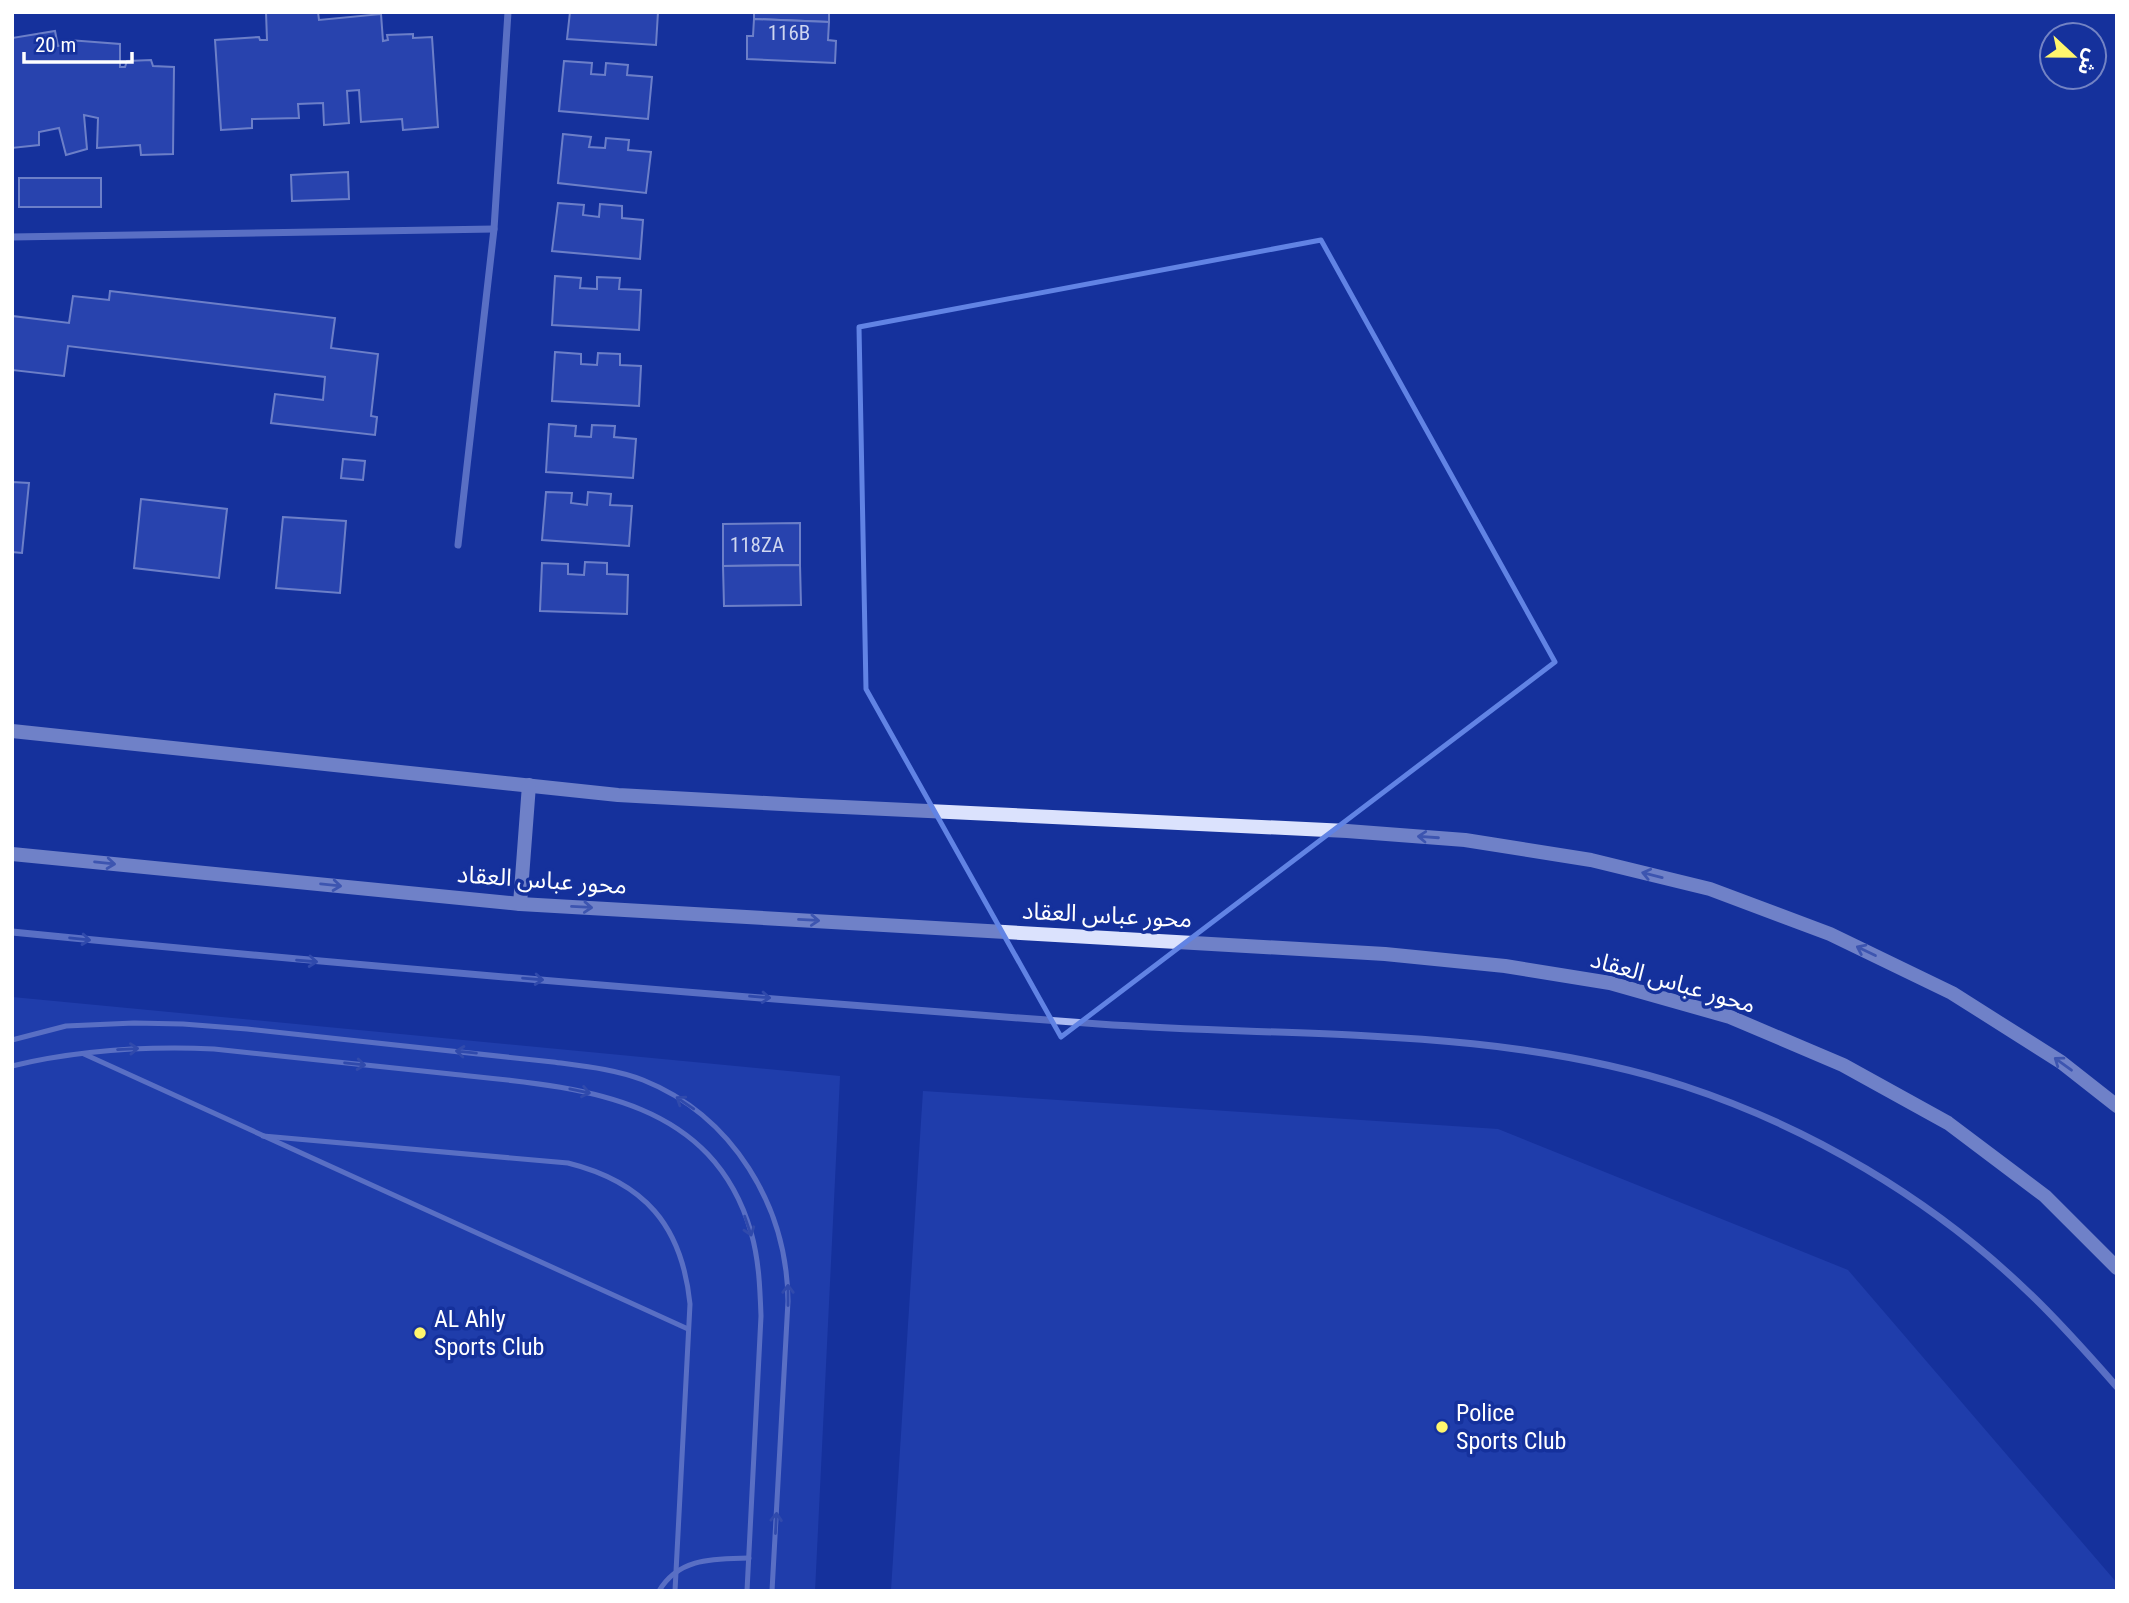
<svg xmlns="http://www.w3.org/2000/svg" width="2129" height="1603" viewBox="0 0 2129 1603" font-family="'Roboto Condensed','Noto Sans Arabic',sans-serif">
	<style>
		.green { fill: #2c4cbc }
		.building { fill: #3e5ac3; stroke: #d4ddfd; stroke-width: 2 }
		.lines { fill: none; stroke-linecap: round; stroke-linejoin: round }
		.lane { stroke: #acbbf3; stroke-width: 5 }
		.street { stroke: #acbbf3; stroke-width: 7 }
		.secondary { stroke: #dbe2fd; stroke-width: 14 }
		.oneway { stroke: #6e81c8 }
		.oneway2 { stroke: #5168bf }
		.marked { fill: none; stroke: #6183e4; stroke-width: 5; stroke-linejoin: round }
		.poi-dot { fill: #fff66d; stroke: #15319c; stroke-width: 2.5 }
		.labels { text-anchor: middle; stroke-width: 7; stroke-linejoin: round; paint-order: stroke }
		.number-label { font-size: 21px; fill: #cfd6f0 }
		.street-label { font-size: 24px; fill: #fff; stroke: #15319c }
		.poi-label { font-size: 24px; fill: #fff; stroke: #15319c; text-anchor: start }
	</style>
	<rect width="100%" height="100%" fill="#15319c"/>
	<g class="green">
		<polygon points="12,997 840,1076 815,1591 12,1591"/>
		<polygon points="923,1091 1498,1129 1848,1270 2117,1583 2117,1591 891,1591"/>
	</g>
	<g class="building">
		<polygon points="266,12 318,12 319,20 381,14 383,41 388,40 387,35 413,34 413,38 432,37 438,127 403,130 402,119 361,122 359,90 347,91 349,123 324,125 323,103 298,104 299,118 252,119 252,128 221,130 215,40 259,37 260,40 267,40"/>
		<polygon points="570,12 658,12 656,45 567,39"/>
		<polygon points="754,12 829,12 829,22 754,19"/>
		<polygon points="754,19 829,22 828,40 836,41 835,63 747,59 747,36 753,36"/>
		<polygon points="55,31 58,46 67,45 69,40 120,44 120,67 125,67 127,61 151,60 153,66 174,67 173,154 141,155 140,145 97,148 98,118 84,115 87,149 66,155 59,128 39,132 39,145 12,148 12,38"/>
		<polygon points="564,61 592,63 591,74 605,75 606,63 628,65 627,75 652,77 648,119 559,111"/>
		<polygon points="563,134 591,137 589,147 605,148 606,138 629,140 628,150 651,152 646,193 558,183"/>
		<polygon points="348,172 349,199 292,201 291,175"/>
		<rect x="19" y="178" width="82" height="29"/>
		<polygon points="558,203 584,205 583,215 599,217 600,204 622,206 622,218 643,220 640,259 552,251"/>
		<polygon points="555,276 581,278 580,288 597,289 597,277 620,278 619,289 641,290 639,330 552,325"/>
		<polygon points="110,291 335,318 331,348 378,354 371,416 377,417 375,435 271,423 275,394 323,400 325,377 68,346 64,376 13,370 12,379 12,316 69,323 73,296 109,300"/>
		<polygon points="555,352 581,354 581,364 597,365 598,353 620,354 620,365 641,366 639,406 552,401"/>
		<polygon points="549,424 576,426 575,436 591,437 592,425 615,426 614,437 636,439 633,478 546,472"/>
		<polygon points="343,459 365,461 363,480 341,478"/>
		<polygon points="12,482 29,483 22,553 12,552"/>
		<polygon points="546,492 572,493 571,503 587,505 588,492 611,494 610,505 632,506 629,546 542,540"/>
		<polygon points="141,499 227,509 219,578 134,568"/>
		<polygon points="283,517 346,521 340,593 276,588"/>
		<polygon points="800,523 800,565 723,566 723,524"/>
		<polygon points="585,562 607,563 607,574 628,575 627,614 540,611 542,563 568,564 568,574 584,575"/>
		<polygon points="800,565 801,605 724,606 723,566"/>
	</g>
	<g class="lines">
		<g class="lane">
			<path d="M 12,1040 L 66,1026 L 134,1023 L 183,1024 L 247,1029 L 553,1062 C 583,1066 615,1069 643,1080 C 733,1116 787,1206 788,1301 L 772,1591"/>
			<polyline points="84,1054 688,1329"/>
			<path d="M 12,1066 C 79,1050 146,1046 214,1049 C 293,1057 372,1066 451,1074 C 571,1087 710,1092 751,1232 C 759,1260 760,1288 761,1316 L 747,1591"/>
			<path d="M 263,1136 L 568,1163 C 644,1182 682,1225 690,1304 L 675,1591"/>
			<path d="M 659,1591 C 679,1557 715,1559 749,1558"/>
		</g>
		<g class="street">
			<polyline points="12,237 494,229"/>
			<polyline points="458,545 494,229 508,12"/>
			<path d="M 12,932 C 374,968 737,997 1099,1024 C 1294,1038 1496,1025 1684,1086 C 1809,1127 1930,1198 2026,1290 C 2058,1320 2088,1354 2117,1387"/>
		</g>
		<g class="secondary">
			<polyline points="12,731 618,795 801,805 1347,831 1465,840 1591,860 1710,889 1830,934 1952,993 2061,1062 2117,1106"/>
			<polyline points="12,854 520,904 1385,954 1505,966 1610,983 1730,1017 1843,1065 1948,1123 2045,1196 2117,1268"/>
			<polyline points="520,904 529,785"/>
		</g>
	</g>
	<defs><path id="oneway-shaft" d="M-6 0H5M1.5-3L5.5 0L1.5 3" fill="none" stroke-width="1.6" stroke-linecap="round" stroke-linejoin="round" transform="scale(1.75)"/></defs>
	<g class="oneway">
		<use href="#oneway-shaft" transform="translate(1428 837) rotate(-176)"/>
		<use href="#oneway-shaft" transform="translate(105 863) rotate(6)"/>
		<use href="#oneway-shaft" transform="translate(1652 875) rotate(-166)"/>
		<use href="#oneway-shaft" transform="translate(331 885) rotate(6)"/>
		<use href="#oneway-shaft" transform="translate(582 907) rotate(3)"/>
		<use href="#oneway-shaft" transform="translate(809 920) rotate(3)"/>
		<use href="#oneway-shaft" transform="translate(1866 951) rotate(-154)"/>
		<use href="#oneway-shaft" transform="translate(2063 1064) rotate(-144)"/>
	</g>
	<g class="oneway2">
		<use href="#oneway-shaft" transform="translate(80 939) rotate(6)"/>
		<use href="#oneway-shaft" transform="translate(307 961) rotate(5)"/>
		<use href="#oneway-shaft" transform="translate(533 979) rotate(5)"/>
		<use href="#oneway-shaft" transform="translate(760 997) rotate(5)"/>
		<use href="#oneway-shaft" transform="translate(128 1049) rotate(-3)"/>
		<use href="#oneway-shaft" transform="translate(466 1052) rotate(-174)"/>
		<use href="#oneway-shaft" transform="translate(355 1064) rotate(6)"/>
		<use href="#oneway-shaft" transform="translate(580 1091) rotate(12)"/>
		<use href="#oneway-shaft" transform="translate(685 1103) rotate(-146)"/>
		<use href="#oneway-shaft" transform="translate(748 1226) rotate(71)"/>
		<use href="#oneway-shaft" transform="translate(788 1295) rotate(-90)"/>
		<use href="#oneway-shaft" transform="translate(776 1523) rotate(-87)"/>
	</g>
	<path d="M0 0H2129V1603H0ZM 1321,240 L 1555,662 L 1061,1037 L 866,689 L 859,327 Z" fill="#15319c" fill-opacity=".55" fill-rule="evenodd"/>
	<path class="marked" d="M 1321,240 L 1555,662 L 1061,1037 L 866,689 L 859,327 Z"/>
	<g class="poi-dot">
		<circle cx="420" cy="1333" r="7"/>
		<circle cx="1442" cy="1427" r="7"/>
	</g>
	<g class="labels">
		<g class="number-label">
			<text x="789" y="40">116B</text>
			<text x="757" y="552">118ZA</text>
		</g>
		<g class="street-label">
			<text transform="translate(542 880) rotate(4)" y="8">محور عباس العقاد</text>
			<text transform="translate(1107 915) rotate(3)" y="8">محور عباس العقاد</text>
			<text transform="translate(1673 982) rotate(16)" y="8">محور عباس العقاد</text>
		</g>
		<g class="poi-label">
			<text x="434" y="1327">AL Ahly<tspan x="434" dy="28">Sports Club</tspan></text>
			<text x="1456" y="1421">Police<tspan x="1456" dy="28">Sports Club</tspan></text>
		</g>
	</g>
	<rect width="2129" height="1603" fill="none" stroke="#ffffff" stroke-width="28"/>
	<g transform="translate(2073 56) rotate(112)"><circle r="33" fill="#15319c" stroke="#7383c4" stroke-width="2"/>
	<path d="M0-5L12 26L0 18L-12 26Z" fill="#fff66d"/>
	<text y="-10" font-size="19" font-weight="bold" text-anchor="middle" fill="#ffffff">ش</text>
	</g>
	<path d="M24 52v10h108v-10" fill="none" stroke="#ffffff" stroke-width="3.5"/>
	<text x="35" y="52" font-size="21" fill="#ffffff" stroke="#15319c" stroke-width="5" paint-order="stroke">20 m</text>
</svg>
